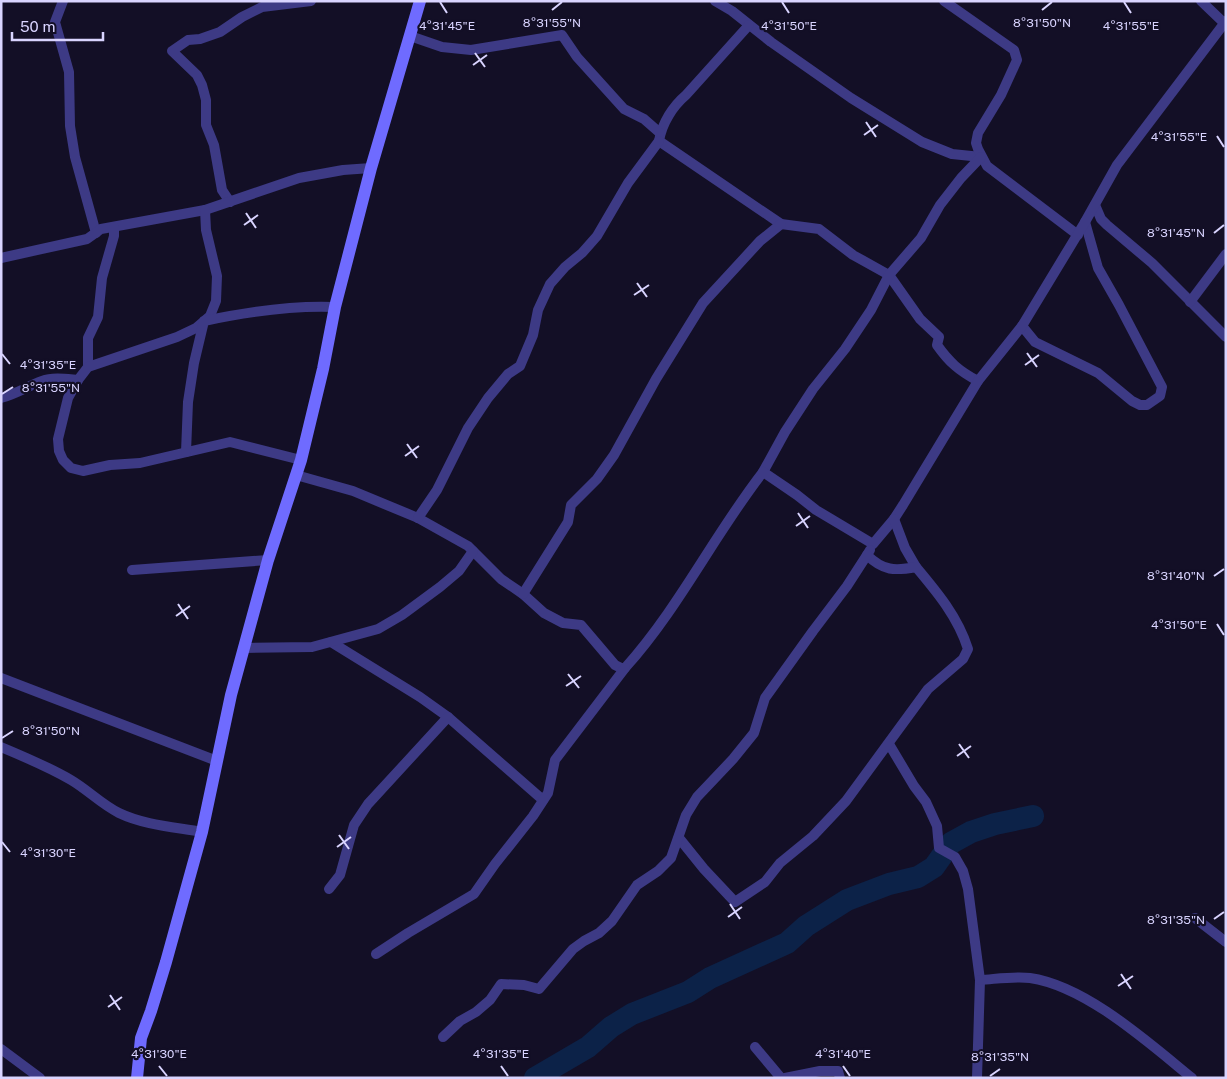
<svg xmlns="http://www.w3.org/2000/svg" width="1227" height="1079" viewBox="0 0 1227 1079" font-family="'Public Sans',sans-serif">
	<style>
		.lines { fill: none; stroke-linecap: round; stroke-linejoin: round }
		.river { stroke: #0c2248; stroke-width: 22 }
		.street { stroke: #3d3a85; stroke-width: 10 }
		.secondary { stroke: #6f6bff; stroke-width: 12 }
		.ticks { fill: none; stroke: #d9d4ff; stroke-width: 2 }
		.ticks-label { font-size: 12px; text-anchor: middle; fill: #d9d4ff; stroke: #130f26; stroke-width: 4.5; stroke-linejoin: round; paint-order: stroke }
	</style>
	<rect width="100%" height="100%" fill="#130f26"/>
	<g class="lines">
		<polyline class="river" points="535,1078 588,1047 611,1027 632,1014 688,992 710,978 787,943 806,926 847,900 889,884 918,877 934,867 951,843 971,832 995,824 1033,816"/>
		<g class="street">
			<polyline points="63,1 55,22 69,72 70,126 75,157 96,233"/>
			<polyline points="715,1 732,11 771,42 851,98 922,142 952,154 981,157"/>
			<polyline points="944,1 1014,50 1017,60 1001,95 978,133 976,143 978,149 987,166 1078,235"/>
			<polyline points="1201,1 1224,23"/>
			<path d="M 749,25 L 686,95 C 673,106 662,123 659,141 L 781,224 L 819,229 L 853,255 L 889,275 L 920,319 L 939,337 L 937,345 C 949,362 959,371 978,381"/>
			<polyline points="410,36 442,47 471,50 562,35 577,57 624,109 644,119 660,133"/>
			<polyline points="230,202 222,190 214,145 206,125 206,100 202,85 197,75 172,51 188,40 200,39 220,32 242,17 262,7 311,1"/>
			<polyline points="1095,205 1101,219 1107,225 1152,263 1226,337"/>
			<polyline points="1,258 87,239 101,229 205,210 299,178 343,170 371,168"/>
			<polyline points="1190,302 1226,254"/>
			<polyline points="1022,326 1035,342 1098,373 1132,401 1140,405 1147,405 1160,396 1162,387 1119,305 1098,268 1085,222"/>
			<polyline points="88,367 88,338 98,317 102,278 114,236 114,227"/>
			<polyline points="78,380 68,398 58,439 59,451 63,460 71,468 83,471 110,465 140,463 230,442 301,460"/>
			<path d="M 1,398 C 16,394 28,386 42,381 C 53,377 66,379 78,380 L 88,367 L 177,337 L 196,328 L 210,316 L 216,301 L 217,276 L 206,230 L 205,210"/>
			<path d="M 186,452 L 188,402 L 194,363 L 204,321 C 247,312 291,305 335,307"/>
			<polyline points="763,472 785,432 813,389 845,349 871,310 889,275 921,238 940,205 961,178 981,157"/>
			<path d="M 296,475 L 353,491 L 418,518 L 468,546 L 501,579 L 523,594 L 544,613 L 563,623 L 581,625 L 615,665 L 621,668 L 625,668 C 679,608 714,535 763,472 L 797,495 L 816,510 L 873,544 L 894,519 L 903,505 L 978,381 L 1022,326 L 1085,222 L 1117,165 L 1226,21"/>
			<polyline points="418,518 437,490 468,428 488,398 508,374 520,366 533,335 538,310 550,284 565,267 582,253 597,236 628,183 659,141"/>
			<polyline points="894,519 905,548 916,567"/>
			<polyline points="132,570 268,560"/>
			<polyline points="523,594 568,522 571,505 597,479 614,455 656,379 703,303 760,241 781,224"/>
			<polyline points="331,642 420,697 448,717 543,800"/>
			<polyline points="244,648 312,647 378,629 402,615 440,587 459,571 473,551"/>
			<polyline points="1,678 217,761"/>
			<polyline points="889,744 914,786 926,802 937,826 939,848 955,857 963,871 968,889 980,980 977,1078"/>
			<path d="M 1,747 C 25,757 49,767 71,780 C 88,790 101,804 119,813 C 144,825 174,827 202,832"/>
			<path d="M 679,838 L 704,869 L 735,902 L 765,882 L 780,863 L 813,836 L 846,801 L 928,689 L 963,659 L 968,649 C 958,617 937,592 916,567 C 895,571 883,571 867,555 L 870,550"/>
			<polyline points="329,889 340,875 354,825 368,804 448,717"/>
			<polyline points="1195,918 1226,942"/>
			<polyline points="376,954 408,933 474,894 495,864 533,816 548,793 555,760 625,668"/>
			<path d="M 980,980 C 996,979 1015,976 1030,978 C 1086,986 1149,1043 1192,1078"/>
			<polyline points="443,1037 460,1021 476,1012 490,1000 501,984 524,985 539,989 573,949 584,941 599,933 612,921 637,885 658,871 671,858 686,815 697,797 733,759 754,733 765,698 813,631 847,586 867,555"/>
			<polyline points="755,1047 781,1078"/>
			<polyline points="1,1049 40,1078"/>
			<polyline points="785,1078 820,1071 838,1071 840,1078"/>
		</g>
		<polyline class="secondary" points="137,1078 141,1038 151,1011 166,962 202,832 231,695 268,560 301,460 323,369 335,307 371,168 420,1"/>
	</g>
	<path class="ticks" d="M 440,2 L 447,13M 782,2 L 789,13M 1124,2 L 1131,13M 552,10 L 562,2M 1042,10 L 1052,2M 475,53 L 485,67M 473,65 L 487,55M 866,122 L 876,137M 864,135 L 878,125M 1217,136 L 1224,147M 246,213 L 256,228M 244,225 L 258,215M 1214,233 L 1224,225M 637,283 L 647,297M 634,295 L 649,285M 1027,353 L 1037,367M 2,354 L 10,364M 1025,365 L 1039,355M 2,394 L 13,387M 407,444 L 417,458M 405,456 L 419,446M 798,513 L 808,528M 796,526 L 810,516M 1214,576 L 1224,569M 178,604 L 188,619M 176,616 L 190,606M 1217,624 L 1224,635M 568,674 L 579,688M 566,686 L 581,676M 2,738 L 13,731M 959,744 L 969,758M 957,756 L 971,746M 339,835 L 349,849M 2,842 L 10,852M 337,847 L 351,837M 730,904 L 740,919M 728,917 L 742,907M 1214,919 L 1224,912M 1121,974 L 1131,989M 1118,986 L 1133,976M 110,995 L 120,1010M 108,1007 L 122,997M 159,1066 L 167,1076M 501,1066 L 508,1076M 843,1066 L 850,1076M 990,1076 L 1000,1069"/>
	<g class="ticks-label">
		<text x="552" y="27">8°31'55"N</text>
		<text x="1042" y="27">8°31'50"N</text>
		<text x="447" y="30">4°31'45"E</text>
		<text x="789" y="30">4°31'50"E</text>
		<text x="1131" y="30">4°31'55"E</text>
		<text x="1179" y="141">4°31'55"E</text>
		<text x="1176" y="237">8°31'45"N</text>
		<text x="48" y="369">4°31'35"E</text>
		<text x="51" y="392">8°31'55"N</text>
		<text x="1176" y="580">8°31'40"N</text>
		<text x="1179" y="629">4°31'50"E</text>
		<text x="51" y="735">8°31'50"N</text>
		<text x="48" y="857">4°31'30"E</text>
		<text x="1176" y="924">8°31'35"N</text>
		<text x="159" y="1058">4°31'30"E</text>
		<text x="501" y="1058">4°31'35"E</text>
		<text x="843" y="1058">4°31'40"E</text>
		<text x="1000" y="1061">8°31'35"N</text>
	</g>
	<rect width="1227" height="1079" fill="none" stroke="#d9d4ff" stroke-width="5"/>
	<path d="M12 32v8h91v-8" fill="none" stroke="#d9d4ff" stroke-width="2.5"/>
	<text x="20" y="32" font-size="15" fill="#d9d4ff" stroke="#130f26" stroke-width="4" paint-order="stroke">50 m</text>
</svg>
